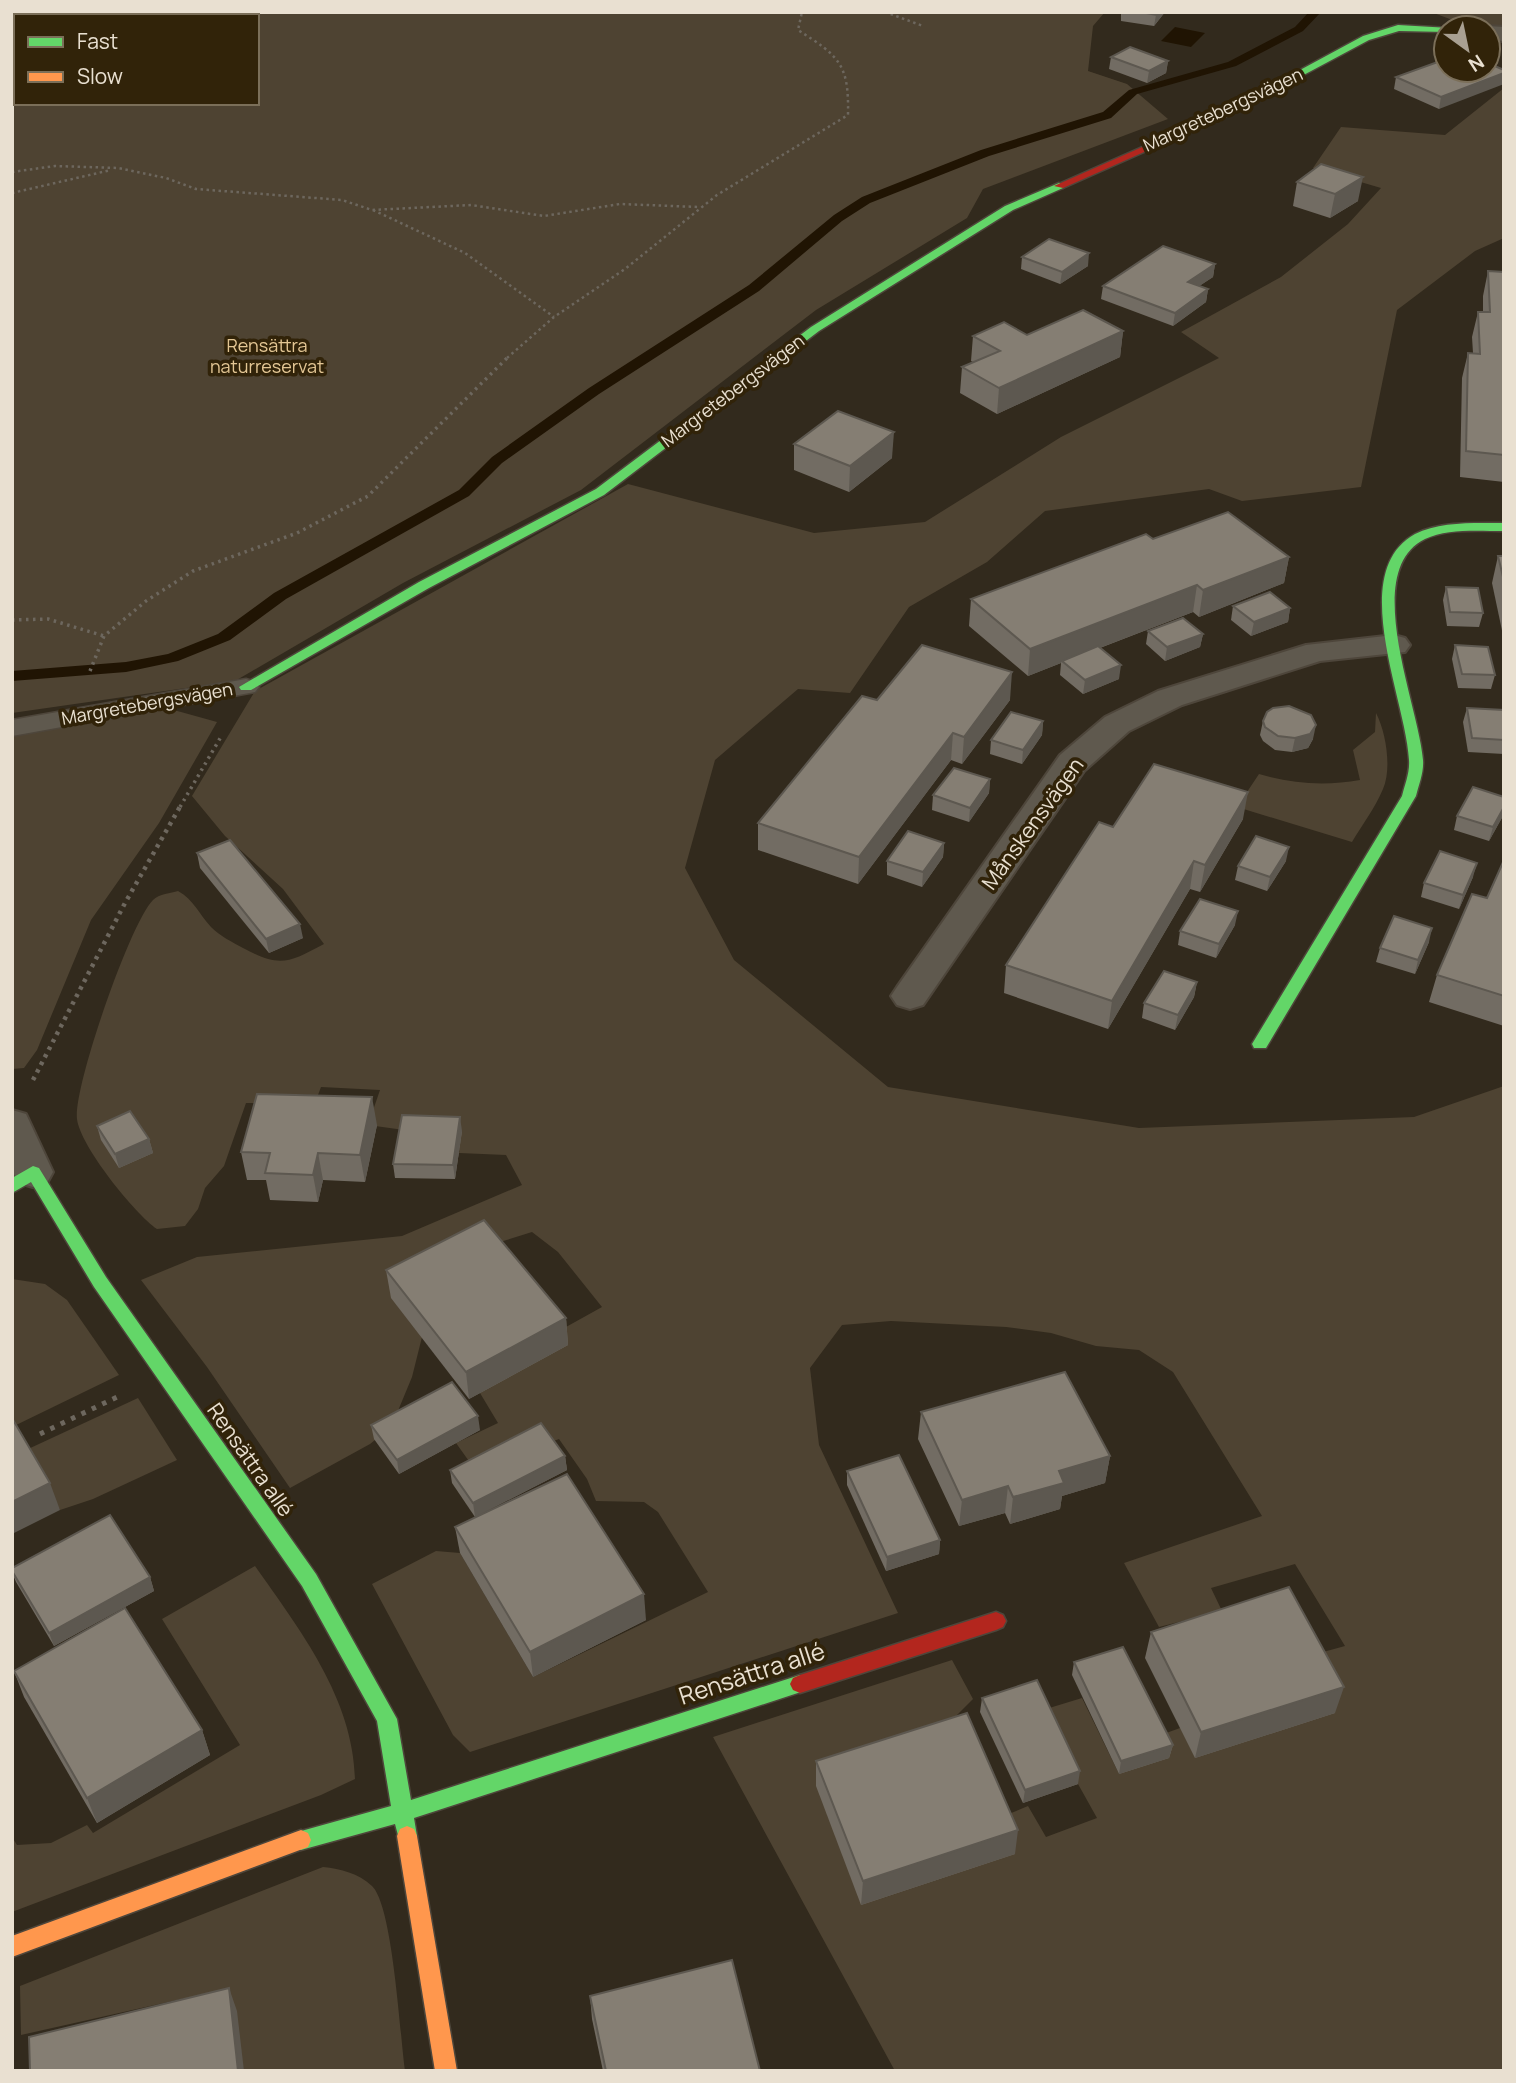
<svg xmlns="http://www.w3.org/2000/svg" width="1516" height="2083" viewBox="0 0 1516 2083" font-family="Manrope,sans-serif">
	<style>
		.green { fill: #4e4332; fill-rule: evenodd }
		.water { fill: #201403 }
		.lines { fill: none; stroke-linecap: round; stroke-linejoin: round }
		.stream { fill: #201403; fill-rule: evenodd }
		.lane-casing { stroke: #4e463b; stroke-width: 3 }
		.street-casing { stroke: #4e463b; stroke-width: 4 }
		.fast-casing { stroke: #4e463b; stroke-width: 3 }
		.slow-casing { stroke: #4e463b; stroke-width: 3 }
		.jam-casing { stroke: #4e463b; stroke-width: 3 }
		.path-far3 { stroke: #6d675e; stroke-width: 2.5; stroke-dasharray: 2.5 3.5; stroke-linecap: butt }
		.path-far2 { stroke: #6d675e; stroke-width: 3.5; stroke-dasharray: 2.5 4.5; stroke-linecap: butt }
		.path-far1 { stroke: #6d675e; stroke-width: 4.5; stroke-dasharray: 3.5 5; stroke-linecap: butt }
		.path { stroke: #6d675e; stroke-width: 5; stroke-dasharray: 4.5 7; stroke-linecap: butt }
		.lane { fill: #5f594e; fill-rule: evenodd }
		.street { fill: #5f594e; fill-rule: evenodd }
		.fast { fill: #63d668; fill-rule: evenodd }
		.slow { fill: #ff974d; fill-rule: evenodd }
		.jam { fill: #b3261e; fill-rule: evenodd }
		.wall { fill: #726c63 }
		.shaded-wall { fill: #5d5850 }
		.building { fill: #857e73; stroke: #5d5850; stroke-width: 2 }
		.labels { text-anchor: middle; stroke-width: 7; stroke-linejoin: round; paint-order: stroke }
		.far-street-label { font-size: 18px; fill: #e9e0d1; stroke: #312309 }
		.far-park-label { font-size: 18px; fill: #e3c694; stroke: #312309 }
		.street-label { font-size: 21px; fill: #e9e0d1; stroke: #312309 }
		.near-street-label { font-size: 24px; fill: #e9e0d1; stroke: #312309 }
	</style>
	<rect width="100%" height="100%" fill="#322a1d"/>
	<g class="green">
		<path d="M 12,12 L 1105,12 L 1093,26 L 1088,71 L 1127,84 L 1168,119 L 983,189 L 967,218 L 816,310 L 581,490 L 403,583 L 235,681 L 12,713 ZM 16,16 L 257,16 L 257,103 L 16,103 Z"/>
		<polygon points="1431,12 1504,12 1504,29 1474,28"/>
		<path d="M 1504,88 L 1504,238 L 1475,251 L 1397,310 L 1361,487 L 1242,501 L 1209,489 L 1045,511 L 987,562 L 909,607 L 850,693 L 798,689 L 715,760 L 685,868 L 734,960 L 888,1087 L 1139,1128 L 1414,1117 L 1504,1086 L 1504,2071 L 895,2071 L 713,1737 L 952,1660 L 973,1699 L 948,1724 L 999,1818 L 1028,1806 L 1046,1837 L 1097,1818 L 1078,1784 L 1046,1709 L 1082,1698 L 1119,1774 L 1158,1736 L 1180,1728 L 1305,1657 L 1345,1646 L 1295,1564 L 1211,1588 L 1222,1611 L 1159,1627 L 1124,1563 L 1262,1516 L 1173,1372 L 1139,1350 L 1096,1346 L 1051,1333 L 1006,1327 L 891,1321 L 842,1325 L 810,1368 L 819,1445 L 898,1613 L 470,1752 L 453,1735 L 372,1584 L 436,1551 L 460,1553 L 533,1677 L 708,1592 L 658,1512 L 644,1502 L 596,1501 L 587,1479 L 559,1439 L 476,1471 L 456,1443 L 498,1423 L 480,1393 L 557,1332 L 602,1307 L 558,1252 L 532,1232 L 500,1242 L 422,1337 L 412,1377 L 395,1418 L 385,1432 L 370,1444 L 290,1488 L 207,1367 L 141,1280 L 197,1257 L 402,1236 L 522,1185 L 506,1155 L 459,1153 L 461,1131 L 404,1130 L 368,1125 L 380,1090 L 321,1087 L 318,1095 L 286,1094 L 281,1103 L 246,1103 L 224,1166 L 205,1188 L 198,1209 L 185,1226 L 157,1229 C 135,1214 80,1146 77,1119 C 73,1087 131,921 153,900 C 159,894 171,893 178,891 C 194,900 199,914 211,927 C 220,936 232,942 243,948 C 280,968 288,963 324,944 L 283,889 L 225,836 L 192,796 L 255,691 L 628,484 L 814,533 L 925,522 L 1061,437 L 1219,358 L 1181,332 L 1281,277 L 1348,224 L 1381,188 L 1313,168 L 1341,127 L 1445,135 Z"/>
		<polygon points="163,707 217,722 159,823 91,920 37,1050 24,1068 12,1069 12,736"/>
		<path d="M 1376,713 C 1386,732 1392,769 1383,789 C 1375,808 1362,825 1352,842 L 1237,807 L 1259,774 C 1292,784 1326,786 1360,780 L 1353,750 L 1375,732 Z"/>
		<polygon points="12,1279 45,1284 67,1300 119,1375 12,1427"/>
		<polygon points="138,1398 177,1460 93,1499 60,1510 26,1450"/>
		<path d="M 255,1566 C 300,1630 353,1698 355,1779 L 321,1795 L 12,1912 L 12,1837 L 17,1845 L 51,1843 L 87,1825 L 93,1833 L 240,1745 L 162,1619 Z"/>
		<path d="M 323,1867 C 341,1869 358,1873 372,1886 C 393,1906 400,2036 405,2071 L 244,2071 L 186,1998 L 21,2035 L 20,1986 Z"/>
	</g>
	<polygon class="water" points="1175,27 1205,33 1191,47 1161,41"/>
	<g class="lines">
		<polygon class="stream" points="1309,12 1321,12 1303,31 1236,66 1137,94 1111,118 989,156 870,203 842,221 759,291 599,394 502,463 469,496 286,599 230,640 178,661 126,672 12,681 12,671 126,662 168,654 218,634 274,593 459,490 492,457 589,388 749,285 834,215 862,197 981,150 1103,112 1129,90 1228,62 1295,27"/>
		<g class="lane-casing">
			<polygon id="lane" points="246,679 255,682 259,687 255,692 12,736 12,720"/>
		</g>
		<g class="street-casing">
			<g id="street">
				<polygon points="1488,26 1504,27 1504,41 1488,40 1488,28 1481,28"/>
				<polygon points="1394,635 1405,638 1410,645 1405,652 1320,661 1182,705 1129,731 1084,771 923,1005 910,1009 897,1005 891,996 897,987 1060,755 1105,717 1158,691 1306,645"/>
				<polygon points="12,1110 26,1114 53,1172 47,1183 33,1187 19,1183 12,1171"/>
			</g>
		</g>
		<g class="fast-casing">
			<g id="fast">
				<polygon points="1398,25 1450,28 1446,28 1446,32 1399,31 1369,40 1223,118 1215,116 1363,36"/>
				<polygon points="1059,183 1064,186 1063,188 1013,210 819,331 604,495 429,588 251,690 241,690 239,687 419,582 596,489 811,327 1005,206"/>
				<path d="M 1504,523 L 1504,531 C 1479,531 1448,528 1425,539 C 1360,571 1419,706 1423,760 C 1424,772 1419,784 1416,796 L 1266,1048 L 1254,1048 L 1252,1044 L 1402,796 C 1405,784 1410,772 1409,760 C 1406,700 1346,572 1415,534 C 1440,521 1476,523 1504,523 Z"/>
				<polygon points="33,1166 39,1168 106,1277 316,1574 397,1719 411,1800 800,1675 807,1678 810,1684 807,1690 414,1818 417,1836 414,1843 407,1846 400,1843 395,1824 301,1850 294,1847 291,1840 294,1833 391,1806 377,1721 302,1586 94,1287 31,1182 12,1193 12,1178"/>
			</g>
		</g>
		<g class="slow-casing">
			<g id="slow">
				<polygon points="407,1826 414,1829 417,1836 457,2071 435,2071 397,1836 400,1829"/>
				<polygon points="301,1830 308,1833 311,1840 308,1847 12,1957 12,1936"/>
			</g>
		</g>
		<g class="jam-casing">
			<g id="jam">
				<polygon points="1217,114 1225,116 1063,188 1054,186"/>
				<polygon points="996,1612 1003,1615 1006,1621 1003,1627 996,1630 800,1693 793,1690 790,1684 793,1678 800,1675"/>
			</g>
		</g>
		<g class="path-far3">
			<polyline points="885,12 923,26"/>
			<polyline points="12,172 55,166 118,168 166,178 196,189 342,200 372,210 471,205 544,216 620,204 699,207"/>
			<polyline points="12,193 111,170"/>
			<polyline points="373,210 465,253 554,317"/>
			<path d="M 507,358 L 554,317 L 625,269 L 717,195 L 848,115 C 849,64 840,57 798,30 L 802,12"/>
		</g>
		<g class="path-far2">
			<polyline points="12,620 48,619 104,636"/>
			<polyline points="90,671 104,636 146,601 193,571 297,533 368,496 509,356"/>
			<polyline points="180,807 222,735"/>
		</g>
		<polyline class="path-far1" points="33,1080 125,903 181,805"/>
		<polyline class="path" points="40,1434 117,1397"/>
		<use href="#lane" class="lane"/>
		<use href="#street" class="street"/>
		<use href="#fast" class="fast"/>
		<use href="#slow" class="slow"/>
		<use href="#jam" class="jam"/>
	</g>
	<g class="wall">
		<polygon points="1121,12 1165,12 1154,26 1121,21"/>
		<polygon points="1111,57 1168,61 1166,73 1147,83 1109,69"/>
		<polygon points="1488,70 1439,109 1394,89 1396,77"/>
		<polygon points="1297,182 1358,201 1330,218 1293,206"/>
		<polygon points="1022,257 1088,266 1060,284 1021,269"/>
		<polygon points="1215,264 1213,277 1199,286 1208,289 1206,302 1173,326 1101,299 1103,286"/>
		<polygon points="1488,271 1504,272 1504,482 1460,477 1462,378 1468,353 1473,353 1472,337 1478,312 1483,312 1483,296"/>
		<polygon points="1123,331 1120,357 997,414 960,393 962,367 973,362 971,361 973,336"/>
		<polygon points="794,444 892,458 849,492 794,470"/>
		<polygon points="1153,539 1289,557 1284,583 1199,617 1193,612 1100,648 1119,679 1083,694 1060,675 1061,663 1028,676 969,626 971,599"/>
		<polygon points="1498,556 1504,581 1504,640 1492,583"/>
		<polygon points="1446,587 1483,613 1479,627 1447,626 1443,600"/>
		<polygon points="1233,606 1290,608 1288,622 1251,636 1231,620"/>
		<polygon points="1148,631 1203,634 1200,647 1165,661 1146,644"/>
		<polygon points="1455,645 1495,675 1491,689 1458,688 1452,659"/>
		<polygon points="877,700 1010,700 962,764 951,760 858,884 758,850 758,823"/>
		<polygon points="1467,708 1504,710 1504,754 1468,752 1463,722"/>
		<polygon points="1043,721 1042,735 1022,764 990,754 991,740"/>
		<polygon points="1263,721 1313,739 1308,748 1292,752 1275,750 1263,741 1260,735"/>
		<polygon points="990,779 989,793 969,822 932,810 933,795"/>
		<polygon points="1504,797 1504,814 1489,841 1454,830 1457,816"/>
		<polygon points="1243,819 1200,892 1190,889 1108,1029 1004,993 1006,965 1113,827"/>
		<polygon points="944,843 943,857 922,887 887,875 887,861"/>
		<polygon points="197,853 303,938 269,953 200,868"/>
		<polygon points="1504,860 1504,1026 1429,1002 1437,975 1487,898"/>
		<polygon points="1286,861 1267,891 1235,880 1238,866"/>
		<polygon points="1473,877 1459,909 1421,897 1424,883"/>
		<polygon points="1235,925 1216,958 1178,945 1180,931"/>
		<polygon points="1429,942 1415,974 1376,962 1380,948"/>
		<polygon points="1197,982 1194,997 1175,1030 1142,1018 1144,1003"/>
		<polygon points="377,1125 365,1182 323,1180 318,1202 270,1200 266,1180 247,1180 241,1152"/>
		<polygon points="97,1126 149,1139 153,1153 119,1168 101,1140"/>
		<polygon points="462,1131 455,1179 395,1178 393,1164"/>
		<polygon points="386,1270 566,1318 568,1345 469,1399 391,1298"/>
		<polygon points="921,1412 1110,1456 1105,1483 1062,1496 1060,1509 1010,1524 1005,1513 959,1526 918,1439"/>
		<polygon points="371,1425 480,1430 399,1474 374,1439"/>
		<polygon points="565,1456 567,1470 475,1517 452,1483 450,1470"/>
		<polygon points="847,1471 940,1540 939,1554 886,1571 847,1485"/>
		<polygon points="455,1527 646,1620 533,1677 460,1553"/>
		<polygon points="12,1572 150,1577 154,1591 54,1646 16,1582"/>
		<polygon points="1151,1632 1335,1713 1195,1758 1145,1658"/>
		<polygon points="1074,1662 1173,1745 1169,1758 1119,1774 1072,1675"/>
		<polygon points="14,1671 202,1730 210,1755 97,1823 24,1697"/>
		<polygon points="982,1698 1078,1784 1023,1803 980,1712"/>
		<polygon points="816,1761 1015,1854 861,1905 816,1786"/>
		<polygon points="590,1996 760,2071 603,2071 592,2019"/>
	</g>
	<g class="shaded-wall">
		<polygon points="1158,12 1165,12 1154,26 1156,15"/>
		<polygon points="1168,61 1166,73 1147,83 1149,71"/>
		<polygon points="1504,73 1504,84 1439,109 1441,97"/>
		<polygon points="1363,177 1358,201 1330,218 1335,194"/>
		<polygon points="1089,253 1088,266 1060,284 1062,272"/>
		<polygon points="1215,264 1213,277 1186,295 1188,282"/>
		<polygon points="1208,289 1206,302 1173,326 1175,313"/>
		<polygon points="1123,331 1120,357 997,414 999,388"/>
		<polygon points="894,432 892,458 849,492 850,466"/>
		<polygon points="1289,557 1284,583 1199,617 1203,590"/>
		<polygon points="1197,585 1193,612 1063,662 1062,661 1061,663 1028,676 1030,649"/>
		<polygon points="1290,608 1288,622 1251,636 1254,622"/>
		<polygon points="1203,634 1200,647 1165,661 1167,647"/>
		<polygon points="1121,665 1119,679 1083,694 1085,680"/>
		<polygon points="1012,672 1010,700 962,764 964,737"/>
		<polygon points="1043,721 1042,735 1022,764 1023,750"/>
		<polygon points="1316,725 1313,739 1308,748 1292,752 1295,738"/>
		<polygon points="953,733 951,760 858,884 859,857"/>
		<polygon points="990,779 989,793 969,822 970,808"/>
		<polygon points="1248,792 1243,819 1200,892 1205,865"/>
		<polygon points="1504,807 1504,814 1489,841 1493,827"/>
		<polygon points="944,843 943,857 922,887 923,872"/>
		<polygon points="1289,847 1286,861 1267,891 1270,877"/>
		<polygon points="1194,861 1190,889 1108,1029 1112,1001"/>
		<polygon points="1477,863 1473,877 1459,909 1463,895"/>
		<polygon points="1238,911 1235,925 1216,958 1219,944"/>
		<polygon points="300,924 303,938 269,953 266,939"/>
		<polygon points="1432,928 1429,942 1415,974 1418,960"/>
		<polygon points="1197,982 1194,997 1175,1030 1178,1015"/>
		<polygon points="372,1097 377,1125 365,1182 360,1155"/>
		<polygon points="460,1117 462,1131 455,1179 453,1165"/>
		<polygon points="149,1139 153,1153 119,1168 115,1154"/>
		<polygon points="318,1153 323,1180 318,1202 313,1175"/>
		<polygon points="566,1318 568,1345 469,1399 466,1372"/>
		<polygon points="478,1416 480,1430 399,1474 397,1460"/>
		<polygon points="565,1456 567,1470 475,1517 473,1503"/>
		<polygon points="1110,1456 1105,1483 1062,1496 1060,1509 1010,1524 1013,1497 1059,1471"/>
		<polygon points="50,1483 60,1510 12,1534 12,1502"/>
		<polygon points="1008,1486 1005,1513 959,1526 962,1500"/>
		<polygon points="940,1540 939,1554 886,1571 887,1557"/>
		<polygon points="150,1577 154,1591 54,1646 49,1633"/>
		<polygon points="644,1594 646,1620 533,1677 530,1652"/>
		<polygon points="1344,1687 1335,1713 1195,1758 1201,1732"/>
		<polygon points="202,1730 210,1755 97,1823 87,1798"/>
		<polygon points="1173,1745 1169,1758 1119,1774 1121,1761"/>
		<polygon points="1080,1771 1078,1784 1023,1803 1025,1790"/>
		<polygon points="1018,1830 1015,1854 861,1905 863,1881"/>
		<polygon points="229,1988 237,2011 244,2071 238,2071"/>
	</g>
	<g class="building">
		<polygon points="1141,12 1158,12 1156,15"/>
		<polygon points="1130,47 1168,61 1149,71 1111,57"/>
		<polygon points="1446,59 1446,70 1488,70 1488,63 1504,70 1504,73 1441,97 1396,77"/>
		<polygon points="1321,164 1363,177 1335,194 1297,182"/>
		<polygon points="1049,239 1089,253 1062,272 1022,257"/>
		<polygon points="1163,246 1215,264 1188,282 1208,289 1175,313 1103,286"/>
		<polygon points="1488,271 1504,272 1504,455 1466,451 1468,353 1480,354 1478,312 1490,312"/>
		<polygon points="1083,310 1123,331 999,388 962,367 1000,351 973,336 1004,322 1027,335"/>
		<polygon points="838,411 894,432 850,466 794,444"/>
		<polygon points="1228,512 1289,557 1203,590 1197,585 1030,649 971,599 1146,534 1153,539"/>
		<polygon points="1498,556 1504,556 1504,581"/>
		<polygon points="1446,587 1478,588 1483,613 1450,612"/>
		<polygon points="1270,592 1290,608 1254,622 1233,606"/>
		<polygon points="1183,618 1203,634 1167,647 1148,631"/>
		<polygon points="922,645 1012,672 964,737 953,733 859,857 758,823 862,696 877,700"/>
		<polygon points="1455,645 1488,647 1495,675 1462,674"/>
		<polygon points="1098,646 1121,665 1085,680 1062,661"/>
		<polygon points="1289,706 1311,715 1316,725 1310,734 1295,738 1278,736 1265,727 1263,721 1267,712 1273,708"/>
		<polygon points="1467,708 1504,710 1504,740 1472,738"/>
		<polygon points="1011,712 1043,721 1023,750 991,740"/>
		<polygon points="1154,764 1248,792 1205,865 1194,861 1112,1001 1006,965 1099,822 1113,827"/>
		<polygon points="954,768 990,779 970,808 933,795"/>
		<polygon points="1473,787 1504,797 1504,807 1493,827 1457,816"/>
		<polygon points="908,831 944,843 923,872 887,861"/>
		<polygon points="1256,836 1289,847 1270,877 1238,866"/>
		<polygon points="230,840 300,924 266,939 197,853"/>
		<polygon points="1440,851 1477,863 1463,895 1424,883"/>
		<polygon points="1504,860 1504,996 1437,975 1472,894 1487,898"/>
		<polygon points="1200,899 1238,911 1219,944 1180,931"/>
		<polygon points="1394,916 1432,928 1418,960 1380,948"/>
		<polygon points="1164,971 1197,982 1178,1015 1144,1003"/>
		<polygon points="257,1094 372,1097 360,1155 318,1153 313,1175 265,1173 270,1153 241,1152"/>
		<polygon points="130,1111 149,1139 115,1154 97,1126"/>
		<polygon points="402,1115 460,1117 453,1165 393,1164"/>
		<polygon points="484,1220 566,1318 466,1372 386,1270"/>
		<polygon points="1065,1372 1110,1456 1059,1471 1064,1483 1013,1497 1008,1486 962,1500 921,1412"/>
		<polygon points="452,1382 478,1416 397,1460 371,1425"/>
		<polygon points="12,1418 50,1483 12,1502"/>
		<polygon points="541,1423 565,1456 473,1503 450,1470"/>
		<polygon points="899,1455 940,1540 887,1557 847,1471"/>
		<polygon points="567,1474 644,1594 530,1652 455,1527"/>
		<polygon points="110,1515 150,1577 49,1633 12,1571 12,1568"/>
		<polygon points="1289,1587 1344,1687 1201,1732 1151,1632"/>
		<polygon points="125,1608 202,1730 87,1798 14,1671"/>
		<polygon points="1123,1647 1173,1745 1121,1761 1074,1662"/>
		<polygon points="1037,1680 1080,1771 1025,1790 982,1698"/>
		<polygon points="967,1713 1018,1830 863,1881 816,1761"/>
		<polygon points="732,1960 760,2071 606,2071 590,1996"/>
		<polygon points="229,1988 238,2071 30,2071 29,2037"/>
	</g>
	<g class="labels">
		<g class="far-street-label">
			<text transform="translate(1223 110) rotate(-25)" y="6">Margretebergsvägen</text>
			<text transform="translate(733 391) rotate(-37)" y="6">Margretebergsvägen</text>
			<text transform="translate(147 704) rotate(-10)" y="6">Margretebergsvägen</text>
		</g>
		<g class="far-park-label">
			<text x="267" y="352">Rensättra<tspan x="267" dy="21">naturreservat</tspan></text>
		</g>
		<g class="street-label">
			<text transform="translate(1033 824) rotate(-54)" y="7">Månskensvägen</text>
			<text transform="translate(250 1460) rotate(55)" y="7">Rensättra allé</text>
		</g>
		<g class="near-street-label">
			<text transform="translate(752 1674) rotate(-18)" y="8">Rensättra allé</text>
		</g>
	</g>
	<rect width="1516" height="2083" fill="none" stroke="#e9e0d1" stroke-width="28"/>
	<rect x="14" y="14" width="245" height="91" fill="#312309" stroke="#7b6f59" stroke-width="2"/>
	<rect x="28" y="37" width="35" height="10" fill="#63d668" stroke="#7b6f59" stroke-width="2"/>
	<text x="77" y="49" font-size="21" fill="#e9e0d1">Fast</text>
	<rect x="28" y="72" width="35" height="10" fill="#ff974d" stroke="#7b6f59" stroke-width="2"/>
	<text x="77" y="84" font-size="21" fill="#e9e0d1">Slow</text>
	<g transform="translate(1467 49) rotate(147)"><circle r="33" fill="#312309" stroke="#7b6f59" stroke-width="2"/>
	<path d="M0-5L12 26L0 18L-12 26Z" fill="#a9a092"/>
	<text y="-10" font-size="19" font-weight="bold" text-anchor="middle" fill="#e9e0d1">N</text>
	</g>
</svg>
